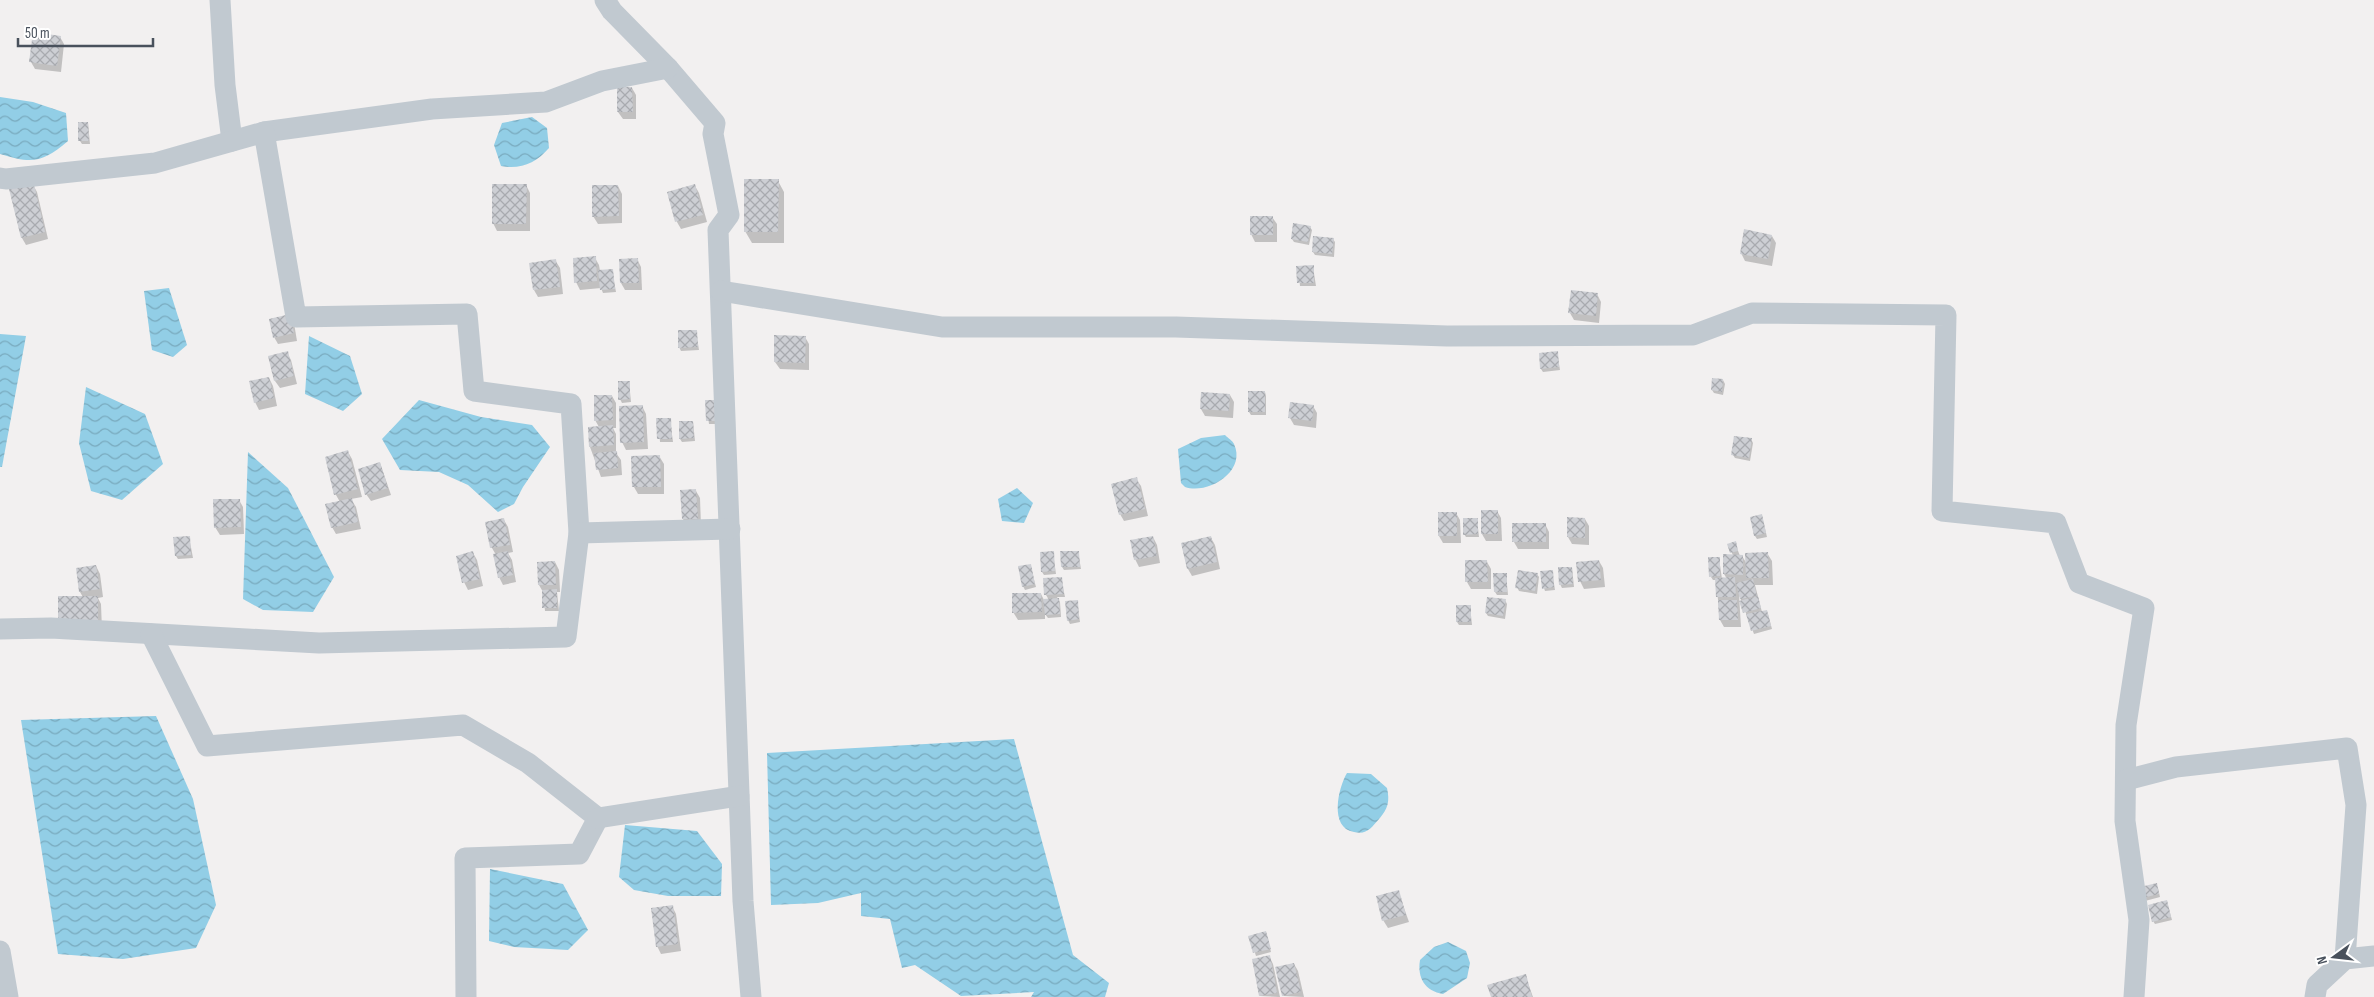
<svg xmlns="http://www.w3.org/2000/svg" width="2374" height="997" viewBox="0 0 2374 997" font-family="'Sofia Sans Condensed',sans-serif">
	<style>
		.water { fill: url(#water-waves) }
		.shadow { fill: #0003 }
		.building { fill: url(#building-cross-hatch) }
		.lines { fill: none; stroke-linecap: round; stroke-linejoin: round }
		.street { stroke: #c1c9d0; stroke-width: 21 }
	</style>
	<defs>
		<pattern id="water-waves" width="16" height="10" patternUnits="userSpaceOnUse" patternTransform="scale(1.25)"><rect width="16" height="10" fill="#92cee6"/><path d="M0 5q4-4 8 0t8 0" fill="none" stroke="#79aabe"/></pattern>
		<pattern id="building-cross-hatch" width="8" height="8" patternUnits="userSpaceOnUse" patternTransform="scale(1.25)"><rect width="8" height="8" fill="#cdcfd4"/><path d="M0 0l8 8M0 8l8-8" fill="none" stroke="#a8aaaf"/></pattern>
	</defs>
	<rect width="100%" height="100%" fill="#f2f0f0"/>
	<g class="water">
		<path d="M 0,97 L 33,102 L 66,113 L 68,141 C 42,163 32,164 0,154 Z"/>
		<path d="M 532,117 L 547,128 L 549,148 C 536,163 520,170 501,166 L 494,145 L 502,123 Z"/>
		<polygon points="169,288 187,345 173,357 152,350 144,291"/>
		<polygon points="0,334 26,336 2,467 0,467"/>
		<polygon points="309,336 350,356 362,394 343,411 305,394"/>
		<polygon points="86,387 145,414 163,464 122,500 91,491 79,443"/>
		<polygon points="419,400 481,417 532,425 550,447 523,487 514,504 498,512 468,485 439,472 400,470 382,439"/>
		<path d="M 1225,435 C 1228,438 1233,441 1234,444 C 1247,472 1207,495 1185,487 L 1181,483 L 1178,449 L 1201,438 Z"/>
		<polygon points="248,452 288,488 334,577 313,612 263,610 243,599"/>
		<polygon points="1017,488 1033,503 1024,523 1002,521 998,499"/>
		<polygon points="156,716 193,799 216,905 196,948 123,959 58,954 21,720"/>
		<polygon points="1014,739 1073,955 1109,983 1105,997 1031,997 1034,992 961,996 915,965 902,968 890,919 861,916 861,893 818,903 771,905 767,753"/>
		<path d="M 1347,773 L 1371,774 L 1387,788 C 1390,801 1388,809 1379,819 C 1371,828 1367,835 1354,832 C 1329,828 1338,788 1347,773 Z"/>
		<polygon points="625,825 697,831 722,864 721,896 668,896 634,890 619,877"/>
		<polygon points="490,869 563,884 588,930 568,950 514,947 489,941"/>
		<path d="M 1448,942 L 1466,951 L 1470,963 L 1467,978 L 1443,994 C 1425,991 1417,978 1420,960 L 1434,947 Z"/>
	</g>
	<g class="shadow">
		<polygon points="60,37 64,44 61,72 35,69 31,62"/>
		<polygon points="632,88 636,95 636,119 623,119 618,112"/>
		<polygon points="88,123 90,144 82,144 80,141"/>
		<polygon points="778,181 784,192 784,243 752,243 745,231"/>
		<polygon points="33,185 37,192 48,239 26,245 22,238"/>
		<polygon points="526,185 530,193 530,231 497,231 493,223"/>
		<polygon points="618,186 622,194 622,223 598,224 593,216"/>
		<polygon points="695,186 699,193 707,222 681,229 677,222 669,193"/>
		<polygon points="1272,217 1277,224 1277,242 1255,242 1251,234"/>
		<polygon points="1310,227 1312,230 1309,245 1294,242 1292,239"/>
		<polygon points="1772,236 1776,243 1772,266 1745,261 1741,253"/>
		<polygon points="1333,239 1335,242 1334,257 1315,255 1313,252"/>
		<polygon points="595,258 599,265 600,271 612,270 616,292 603,293 601,288 580,290 576,282"/>
		<polygon points="637,259 641,267 642,290 625,290 621,283"/>
		<polygon points="555,260 560,268 563,294 538,297 534,290"/>
		<polygon points="1298,267 1313,267 1316,286 1300,286"/>
		<polygon points="1597,294 1601,302 1599,323 1574,320 1570,313"/>
		<polygon points="294,323 297,341 278,344 274,337"/>
		<polygon points="696,331 699,350 681,351 679,347"/>
		<polygon points="805,337 809,344 809,370 780,369 775,362"/>
		<polygon points="1557,352 1560,370 1543,372 1541,369"/>
		<polygon points="287,353 291,360 297,384 280,388 275,381 270,357"/>
		<polygon points="269,378 273,386 277,406 259,410 255,402"/>
		<polygon points="1723,380 1725,384 1723,395 1714,393 1712,390"/>
		<polygon points="629,382 631,402 622,403 620,399"/>
		<polygon points="1265,392 1266,396 1266,415 1251,415 1249,412"/>
		<polygon points="1230,395 1234,402 1233,418 1205,416 1201,409"/>
		<polygon points="612,396 616,403 616,428 613,428 616,434 616,453 621,460 622,475 601,477 590,447 599,427 595,420"/>
		<polygon points="706,401 719,424 709,424"/>
		<polygon points="642,406 646,414 648,449 626,450 622,442"/>
		<polygon points="1313,406 1317,413 1316,428 1294,425 1290,418"/>
		<polygon points="658,419 670,419 673,442 660,442"/>
		<polygon points="693,422 695,441 682,442 680,439"/>
		<polygon points="1751,439 1753,443 1750,461 1735,458 1733,455"/>
		<polygon points="348,452 352,459 362,497 351,499 356,507 361,529 336,534 332,527 340,502 336,495 326,457"/>
		<polygon points="659,456 664,464 664,494 638,494 634,487"/>
		<polygon points="380,463 391,495 371,501 366,494"/>
		<polygon points="1136,479 1141,486 1148,516 1124,521 1120,514"/>
		<polygon points="696,491 700,498 701,526 687,526 683,519"/>
		<polygon points="239,500 243,507 244,534 220,535 215,527"/>
		<polygon points="1497,511 1501,518 1502,541 1486,541 1482,534"/>
		<polygon points="1456,513 1460,520 1461,543 1443,543 1439,536"/>
		<polygon points="1762,516 1767,537 1757,539 1755,536"/>
		<polygon points="1477,519 1479,537 1466,537 1464,534"/>
		<polygon points="1568,519 1585,519 1589,526 1589,545 1572,544 1568,537"/>
		<polygon points="504,520 508,527 513,552 508,553 512,560 516,582 503,585 499,577 496,555 492,548 487,523"/>
		<polygon points="1545,524 1549,532 1549,549 1518,549 1514,542"/>
		<polygon points="189,537 193,558 178,559 176,556"/>
		<polygon points="1153,537 1157,545 1160,563 1139,567 1135,559"/>
		<polygon points="1211,538 1215,545 1220,569 1192,576 1188,569"/>
		<polygon points="1735,543 1740,556 1742,556 1747,564 1767,553 1772,561 1773,585 1755,585 1762,612 1768,614 1772,629 1754,634 1739,595 1741,627 1724,627 1720,620 1716,580 1713,580 1711,577 1719,558 1722,579 1727,579 1724,574 1733,556 1729,544"/>
		<polygon points="1078,552 1081,569 1064,570 1062,567"/>
		<polygon points="473,553 477,560 483,586 468,590 464,582"/>
		<polygon points="1053,553 1056,574 1044,575 1042,572"/>
		<polygon points="1599,561 1603,568 1605,587 1584,589 1580,581"/>
		<polygon points="555,562 559,570 560,592 557,592 559,611 545,611 543,592 539,585"/>
		<polygon points="1487,562 1491,569 1491,589 1471,589 1467,582"/>
		<polygon points="1030,565 1036,587 1025,590 1023,586"/>
		<polygon points="96,566 100,574 103,597 98,598 101,604 102,630 80,592 77,569"/>
		<polygon points="1572,568 1574,587 1562,588 1560,584"/>
		<polygon points="1552,571 1555,590 1545,591 1544,588"/>
		<polygon points="1506,574 1508,595 1497,595 1495,592"/>
		<polygon points="1537,574 1539,577 1537,594 1519,591 1517,587"/>
		<polygon points="1061,578 1065,597 1057,597 1060,602 1061,617 1048,618 1045,614 1045,619 1018,620 1013,612 1041,594 1044,600 1049,600 1046,595"/>
		<polygon points="1505,600 1507,604 1505,619 1488,616 1486,613"/>
		<polygon points="1077,601 1080,622 1070,624 1068,620"/>
		<polygon points="1470,606 1472,625 1459,625 1457,622"/>
		<polygon points="2141,888 2158,888 2160,897 2145,901"/>
		<polygon points="1398,891 1409,922 1388,928 1383,920"/>
		<polygon points="2167,902 2172,920 2155,924 2153,921"/>
		<polygon points="672,906 676,914 681,951 661,954 657,946"/>
		<polygon points="1267,936 1271,952 1256,956 1250,937"/>
		<polygon points="1269,956 1273,964 1280,997 1260,996 1253,960"/>
		<polygon points="1294,964 1298,971 1304,997 1284,996"/>
		<polygon points="1525,975 1533,997 1492,997"/>
	</g>
	<g class="building">
		<polygon points="33,32 61,36 57,66 29,62"/>
		<polygon points="617,87 632,87 633,112 617,112"/>
		<polygon points="78,122 88,122 89,141 78,141"/>
		<polygon points="744,179 779,179 778,232 744,232"/>
		<polygon points="34,184 45,232 21,238 9,189"/>
		<polygon points="492,184 527,184 526,224 492,224"/>
		<polygon points="695,184 703,215 675,222 667,192"/>
		<polygon points="592,185 618,185 619,216 592,217"/>
		<rect x="1250" y="216" width="23" height="19"/>
		<polygon points="1293,223 1311,226 1308,242 1291,239"/>
		<polygon points="1744,229 1772,235 1768,259 1740,254"/>
		<polygon points="1313,236 1334,238 1332,254 1312,252"/>
		<polygon points="596,256 597,281 574,283 573,258"/>
		<polygon points="638,258 639,283 620,283 619,259"/>
		<polygon points="556,259 560,287 533,290 529,263"/>
		<polygon points="1314,265 1314,283 1297,283 1296,266"/>
		<polygon points="613,269 615,289 600,290 598,270"/>
		<polygon points="1571,290 1598,293 1596,316 1568,313"/>
		<polygon points="290,314 294,333 273,338 269,319"/>
		<polygon points="678,330 697,330 698,347 678,348"/>
		<polygon points="774,335 806,336 805,363 774,362"/>
		<polygon points="288,351 294,376 274,381 268,356"/>
		<polygon points="1558,351 1559,367 1540,369 1539,353"/>
		<polygon points="269,377 274,398 254,403 249,381"/>
		<polygon points="1712,378 1723,379 1722,392 1711,390"/>
		<polygon points="618,381 630,381 630,399 618,400"/>
		<rect x="1248" y="391" width="17" height="21"/>
		<polygon points="1201,392 1230,394 1229,411 1200,409"/>
		<polygon points="594,395 612,395 613,420 594,421"/>
		<polygon points="705,400 717,400 718,421 706,421"/>
		<polygon points="1290,402 1314,405 1312,421 1288,418"/>
		<polygon points="643,405 644,442 620,443 619,406"/>
		<polygon points="656,418 671,418 672,439 657,439"/>
		<polygon points="679,421 693,421 694,438 679,439"/>
		<polygon points="613,425 614,445 589,447 588,427"/>
		<polygon points="1734,436 1752,438 1749,458 1731,455"/>
		<polygon points="348,450 358,489 334,495 325,457"/>
		<polygon points="617,451 618,468 596,470 594,453"/>
		<polygon points="660,455 661,487 632,487 631,456"/>
		<polygon points="380,462 388,488 365,495 358,469"/>
		<polygon points="1137,477 1145,509 1119,515 1111,484"/>
		<polygon points="696,489 698,519 682,519 680,490"/>
		<polygon points="352,498 358,522 331,528 325,504"/>
		<polygon points="213,499 240,499 241,527 214,528"/>
		<rect x="1481" y="510" width="17" height="24"/>
		<rect x="1438" y="512" width="19" height="24"/>
		<polygon points="1762,514 1766,533 1754,536 1750,517"/>
		<polygon points="1567,517 1585,518 1585,538 1567,537"/>
		<polygon points="504,518 510,545 490,548 485,522"/>
		<polygon points="1463,518 1478,518 1478,534 1463,535"/>
		<rect x="1512" y="523" width="34" height="19"/>
		<polygon points="190,536 191,555 175,556 173,537"/>
		<polygon points="1153,536 1157,556 1134,560 1130,540"/>
		<polygon points="1211,536 1217,562 1187,569 1181,543"/>
		<polygon points="1736,541 1738,551 1730,553 1727,544"/>
		<polygon points="473,551 480,579 462,583 456,556"/>
		<polygon points="508,551 513,575 498,578 493,554"/>
		<polygon points="1054,551 1055,571 1041,572 1040,552"/>
		<polygon points="1060,551 1079,551 1080,567 1061,567"/>
		<polygon points="1768,552 1769,578 1746,578 1745,553"/>
		<polygon points="1723,554 1743,555 1743,575 1723,574"/>
		<polygon points="1708,557 1720,557 1720,576 1709,577"/>
		<polygon points="1465,560 1487,560 1488,582 1465,582"/>
		<polygon points="1599,560 1601,580 1578,582 1576,562"/>
		<polygon points="555,561 556,585 538,585 537,562"/>
		<polygon points="1031,564 1035,584 1022,587 1018,566"/>
		<polygon points="96,565 100,589 79,592 76,568"/>
		<polygon points="1558,567 1572,567 1573,584 1559,585"/>
		<polygon points="1518,570 1538,573 1535,591 1515,588"/>
		<polygon points="1553,570 1554,587 1542,589 1540,571"/>
		<polygon points="1493,573 1507,573 1507,592 1494,592"/>
		<polygon points="1062,577 1064,594 1044,595 1043,578"/>
		<polygon points="1735,577 1736,597 1716,597 1715,578"/>
		<polygon points="1753,579 1757,596 1740,599 1736,583"/>
		<polygon points="557,589 557,608 542,608 542,590"/>
		<polygon points="1012,593 1041,593 1042,612 1012,613"/>
		<polygon points="58,596 98,596 98,623 58,624"/>
		<polygon points="1758,596 1761,608 1743,613 1739,601"/>
		<polygon points="1487,597 1506,599 1503,616 1485,613"/>
		<polygon points="1059,598 1060,614 1045,615 1043,599"/>
		<polygon points="1078,600 1079,619 1067,621 1065,601"/>
		<polygon points="1718,600 1737,600 1738,620 1719,620"/>
		<rect x="1456" y="605" width="15" height="17"/>
		<polygon points="1767,610 1771,626 1751,631 1746,614"/>
		<polygon points="2157,883 2159,894 2142,898 2140,887"/>
		<polygon points="1399,890 1406,915 1382,921 1376,896"/>
		<polygon points="2167,900 2171,917 2152,922 2148,905"/>
		<polygon points="673,905 678,944 656,947 651,908"/>
		<polygon points="1266,931 1271,949 1253,953 1248,936"/>
		<polygon points="1270,955 1277,993 1259,996 1252,959"/>
		<polygon points="1294,963 1301,992 1282,996 1275,967"/>
		<polygon points="1526,974 1532,997 1491,997 1487,985"/>
	</g>
	<g class="lines">
		<g class="street">
			<polyline points="220,0 225,85 232,141"/>
			<polyline points="605,0 612,11 668,68 715,123 713,134 729,215 718,230 743,901 751,997"/>
			<polyline points="264,132 432,109 546,102 602,81 668,68"/>
			<polyline points="0,178 6,179 155,163 264,132 296,317 467,314 474,391 571,404 579,533 566,637 319,643 51,628 0,629"/>
			<polyline points="721,291 942,327 1176,327 1447,336 1693,335 1752,313 1946,315 1942,511 2056,523 2079,583 2144,608 2126,725 2125,821 2139,920 2134,997"/>
			<polyline points="579,533 730,529"/>
			<polyline points="151,634 207,746 463,725 528,763 598,818 579,854 465,858 466,997"/>
			<polyline points="2126,780 2176,767 2347,748 2356,805 2345,959"/>
			<polyline points="598,818 739,796"/>
			<polyline points="0,951 8,997"/>
			<polyline points="2315,997 2317,985 2345,959 2374,956"/>
		</g>
	</g>
	<g transform="translate(2334 957) rotate(255)" stroke="#ffffff" stroke-width="4" paint-order="stroke">
	<path d="M0-4L9 19L0 12L-9 19Z" fill="#49515c"/>
	<text y="-8" font-size="14" font-weight="bold" text-anchor="middle" fill="#49515c">N</text>
	</g>
	<path d="M18 38v8h135v-8" fill="none" stroke="#49515c" stroke-width="2.5"/>
	<text x="25" y="38" font-size="15" fill="#49515c" stroke="#ffffff" stroke-width="4" paint-order="stroke">50 m</text>
</svg>
